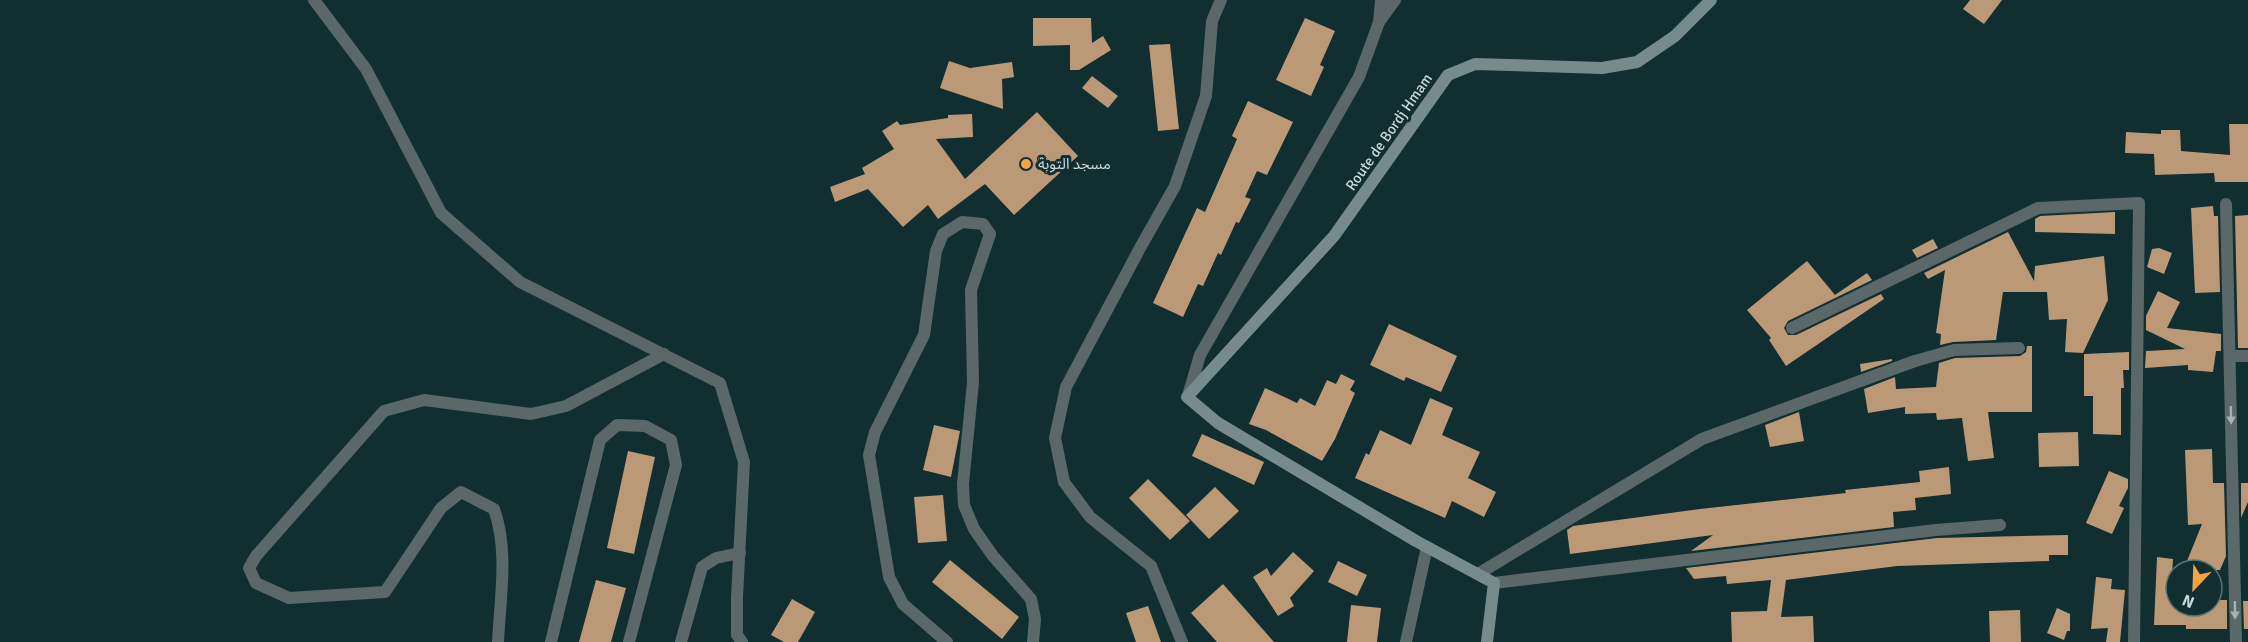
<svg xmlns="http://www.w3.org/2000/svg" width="2248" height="642" viewBox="0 0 2248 642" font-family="Signika,'Noto Sans Arabic',sans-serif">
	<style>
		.building { fill: #b97 }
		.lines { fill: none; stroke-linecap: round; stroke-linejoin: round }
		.minor { stroke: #5b6869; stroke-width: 12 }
		.tertiary { stroke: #5b6869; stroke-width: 12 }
		.secondary { stroke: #778b8d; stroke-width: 12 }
		.oneway { fill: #a3b2b4 }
		.poi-dot { fill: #f4a443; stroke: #112e30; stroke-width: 2 }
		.labels { text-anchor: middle; stroke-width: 6; stroke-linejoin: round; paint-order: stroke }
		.street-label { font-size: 15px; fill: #cadadc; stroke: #112e30 }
		.poi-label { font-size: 15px; fill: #cadadc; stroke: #112e30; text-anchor: start }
	</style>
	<rect width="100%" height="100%" fill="#112e30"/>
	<g class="building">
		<polygon points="1970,0 2002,0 1984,24 1963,9"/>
		<polygon points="1033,18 1091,18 1092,43 1103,36 1111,50 1079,70 1070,70 1070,45 1033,46"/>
		<polygon points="1305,18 1335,31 1320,65 1324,67 1311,96 1276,80"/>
		<polygon points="1170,44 1179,129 1158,131 1149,45"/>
		<polygon points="949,61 970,68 1012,62 1014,77 1002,79 1003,109 940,88"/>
		<polygon points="1092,76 1118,96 1108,108 1082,88"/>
		<polygon points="1248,101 1293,122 1267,175 1257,171 1245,197 1251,199 1239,223 1236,222 1221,255 1218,253 1203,286 1198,284 1183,317 1153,303 1197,208 1205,212 1237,139 1232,136"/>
		<polygon points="1037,112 1078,156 1014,215 985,184 938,219 928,205 903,227 868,189 835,202 830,187 865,174 862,168 894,149 882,131 897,121 900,125 948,118 948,115 972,114 973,137 936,139 965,179"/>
		<polygon points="2229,124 2248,124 2248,182 2215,182 2214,173 2155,175 2154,154 2125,153 2126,132 2161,134 2161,130 2180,130 2181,151 2230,155"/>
		<polygon points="2213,206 2214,216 2218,216 2220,292 2195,293 2191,208"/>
		<polygon points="2115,212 2115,234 2035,232 2035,219 2040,216"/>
		<polygon points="2248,215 2248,348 2238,348 2235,216"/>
		<polygon points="2008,232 2034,281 2035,266 2104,256 2108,300 2083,353 2065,352 2067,319 2049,320 2047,292 2003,292 1996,340 1953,342 1940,345 1941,334 1936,333 1945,270 1928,279 1924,273"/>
		<polygon points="1933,239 1938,248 1917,258 1912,250"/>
		<polygon points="2159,248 2172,253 2164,274 2147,267 2152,249"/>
		<polygon points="1807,261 1835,295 1867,273 1872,280 1788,321 1784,328 1788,335 1796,335 1881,294 1884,299 1786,366 1769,340 1771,338 1747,310"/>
		<polygon points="2158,291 2180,302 2167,328 2221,334 2221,351 2216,351 2213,372 2188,370 2188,365 2145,368 2146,351 2185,349 2146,330 2146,316"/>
		<polygon points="1389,324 1457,356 1441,392 1406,377 1404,381 1370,365"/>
		<polygon points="2027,346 2032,346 2032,412 1988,412 1994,458 1968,461 1962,418 1937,420 1936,413 1905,414 1905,407 1868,413 1864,389 1895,377 1896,389 1936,387 1939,363 1955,358 2020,356 2026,352"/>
		<polygon points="2129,352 2129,370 2123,370 2124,388 2121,388 2121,435 2093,434 2093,396 2084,396 2084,354"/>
		<polygon points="1892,359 1892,361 1861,372 1860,364"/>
		<polygon points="1341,374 1355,381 1350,390 1355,393 1335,439 1322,461 1266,430 1249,424 1265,388 1297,403 1300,398 1315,406 1327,380 1336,384"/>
		<polygon points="1430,398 1453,408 1442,435 1480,452 1468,478 1496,492 1484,517 1452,501 1445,518 1355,478 1366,453 1369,455 1380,430 1411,445"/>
		<polygon points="1799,412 1804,441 1770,447 1765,425"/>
		<polygon points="934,425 960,431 951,477 923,470"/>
		<polygon points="2078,432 2079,466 2039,467 2038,433"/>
		<polygon points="1202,434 1264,462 1254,485 1192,456"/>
		<polygon points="2212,449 2213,483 2224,483 2226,556 2220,570 2196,570 2185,566 2202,524 2188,525 2185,450"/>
		<polygon points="628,451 655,457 634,554 607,548"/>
		<polygon points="1949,467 1951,494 1915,498 1916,510 1893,512 1894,527 1691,551 1713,535 1570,554 1567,530 1573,526 1700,509 1846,493 1845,490 1920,482 1919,471"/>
		<polygon points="2109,471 2128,479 2128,488 2119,506 2124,508 2112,534 2086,523"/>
		<polygon points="1148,479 1190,521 1170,540 1129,498"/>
		<polygon points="2241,483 2248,483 2248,502 2241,518"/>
		<polygon points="1215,487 1239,511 1209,539 1186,515"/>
		<polygon points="943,495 947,541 918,543 914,497"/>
		<polygon points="2068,535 2068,555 2049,555 2049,561 1897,566 1786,580 1781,617 1813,616 1814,642 1732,642 1731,612 1767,611 1771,580 1727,584 1726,576 1694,579 1686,568 1937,538"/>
		<polygon points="1293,552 1314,571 1290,598 1294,606 1278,616 1253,577 1267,568 1271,576"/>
		<polygon points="2157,557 2173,559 2170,601 2176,601 2176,606 2212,606 2212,600 2227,600 2227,629 2186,629 2186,625 2154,625"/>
		<polygon points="950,560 1019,617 1002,639 932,582"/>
		<polygon points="1338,561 1367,575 1357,596 1328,582"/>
		<polygon points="2096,577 2112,579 2111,589 2125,590 2120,642 2106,642 2108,628 2091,629"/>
		<polygon points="596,580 626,588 611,642 579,642"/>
		<polygon points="1223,584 1274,642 1217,642 1191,613"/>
		<polygon points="792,599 815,612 798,642 784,642 771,635"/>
		<polygon points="2243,601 2248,601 2248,629 2244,629"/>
		<polygon points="1351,605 1381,608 1377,642 1347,642"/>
		<polygon points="1148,606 1161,642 1136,642 1126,613"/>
		<polygon points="2057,608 2070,614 2070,631 2067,631 2064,640 2047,633"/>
		<polygon points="2020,610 2021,642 1990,642 1989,611"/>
	</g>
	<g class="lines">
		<g class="minor">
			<polyline points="1379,22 1395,0"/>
			<polyline points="2226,204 2236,642"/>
			<polyline points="1792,328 2038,208 2139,203 2134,642"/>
			<polyline points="2230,356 2248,356"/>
			<polyline points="1478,574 1702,439 1915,361 1954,350 2019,348"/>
			<polyline points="1494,583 1936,530 2000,525"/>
			<path d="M 498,642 C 500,598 509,551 494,509 L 461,492 L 441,508 L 385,592 L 289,598 L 256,583 L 249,568 L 256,556 L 384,411 L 424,400 L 531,414 L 566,406 L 664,354"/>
			<polyline points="551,642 600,440 617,425 645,426 671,440 676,465 629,642"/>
			<polyline points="681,642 702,567 716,558 740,553"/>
			<polyline points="947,642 903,604 889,577 869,455 875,432 924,335 936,251 943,234 962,222 983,224 990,234 971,290 973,382 963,484 964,505 974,529 993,556 1031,599 1035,619 1033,642"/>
			<polyline points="1406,642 1427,547"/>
		</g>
		<g class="tertiary">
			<polyline points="314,0 366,69 441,213 520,282 720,383 744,462 737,597 737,635 742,642"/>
			<polyline points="1188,396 1200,355 1359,77 1379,22 1381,0"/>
			<polyline points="1182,642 1151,566 1090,517 1064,482 1055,438 1066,387 1140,248 1175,186 1206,96 1212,21 1221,0"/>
		</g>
		<polyline class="secondary" points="1487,642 1494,583 1416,541 1218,423 1187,397 1334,236 1448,75 1475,64 1602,68 1637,62 1675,36 1711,0"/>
	</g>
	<defs><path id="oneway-solid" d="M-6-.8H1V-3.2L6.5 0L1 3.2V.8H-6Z" transform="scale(1.5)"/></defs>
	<g class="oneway">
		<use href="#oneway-solid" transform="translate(2231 415) rotate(89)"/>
		<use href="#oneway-solid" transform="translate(2235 610) rotate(89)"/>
	</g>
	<circle class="poi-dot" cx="1026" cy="164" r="6"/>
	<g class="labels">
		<g class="street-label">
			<text transform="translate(1389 132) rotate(-55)" y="5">Route de Bordj Hmam</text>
		</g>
		<g class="poi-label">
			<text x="1038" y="169">مسجد التوبة</text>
		</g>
	</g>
	<g transform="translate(2194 588) rotate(203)"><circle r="28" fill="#112e30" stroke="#5b7375" stroke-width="1.5"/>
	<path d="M0-4.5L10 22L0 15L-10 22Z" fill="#f4a443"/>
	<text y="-9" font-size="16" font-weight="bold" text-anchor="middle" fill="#cadadc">N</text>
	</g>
</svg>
